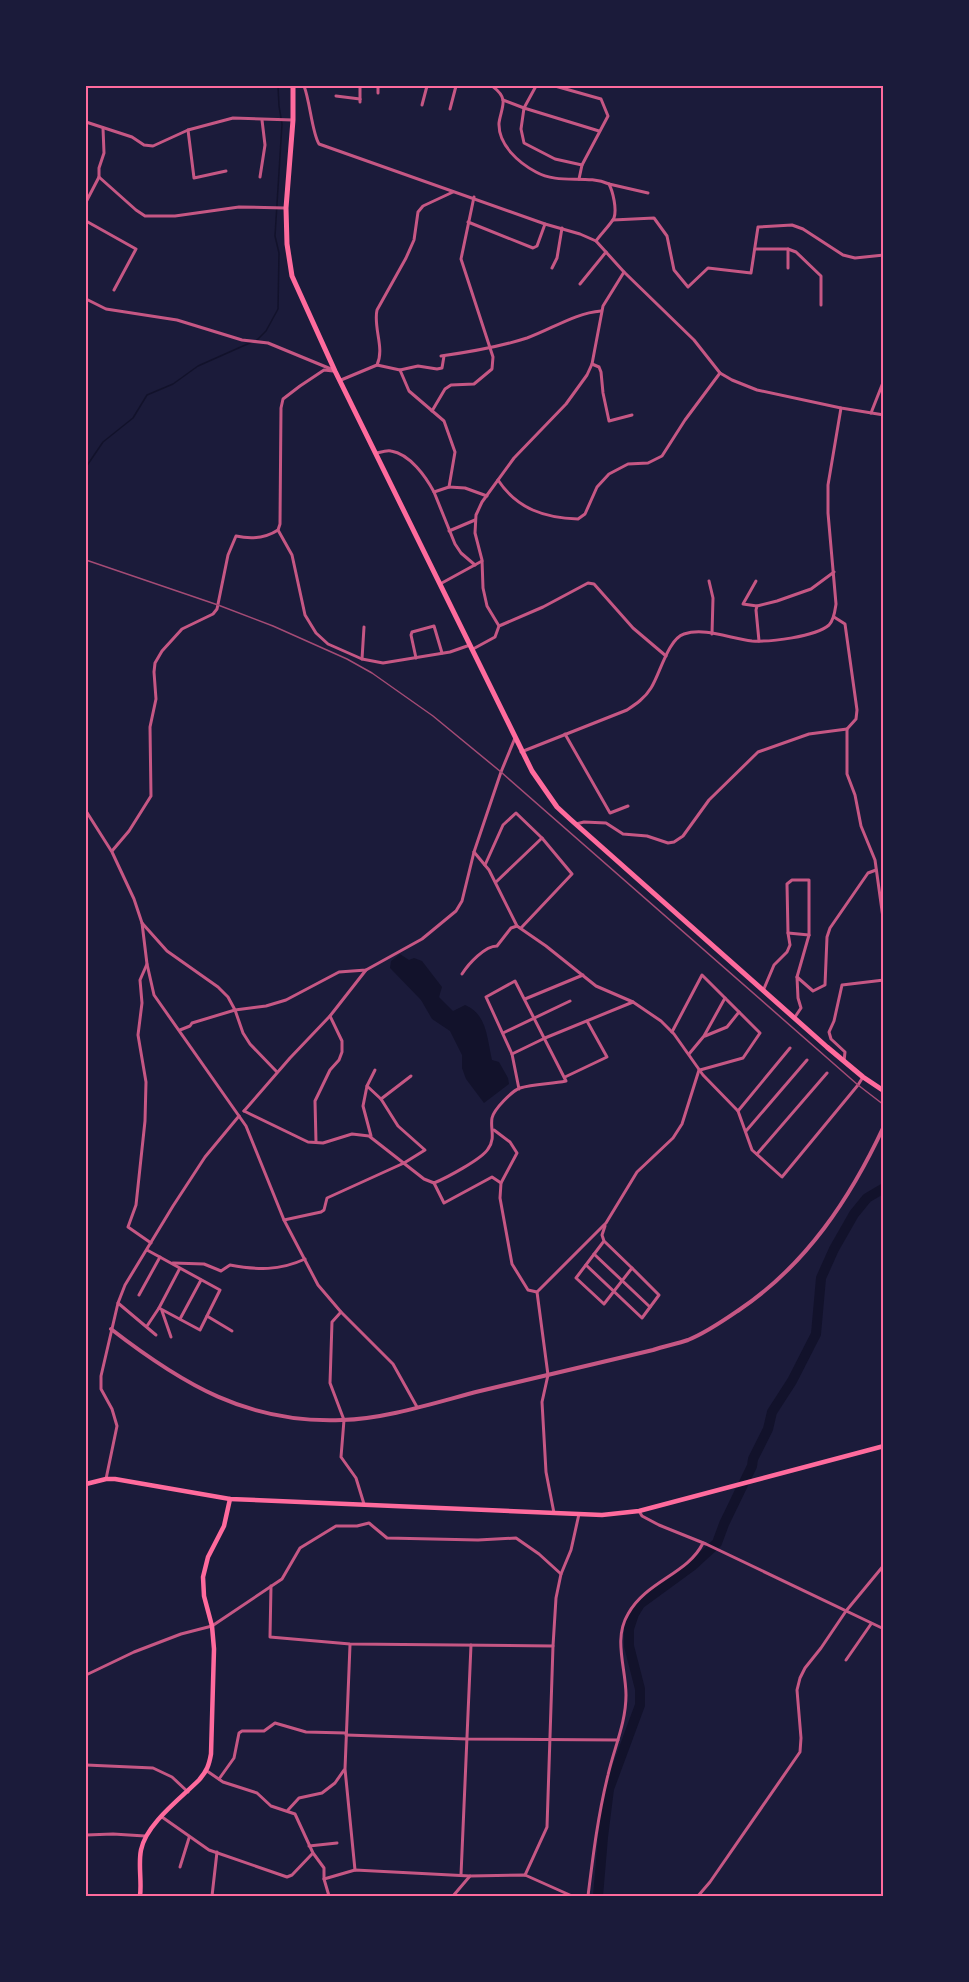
<svg xmlns="http://www.w3.org/2000/svg" width="969" height="1982" viewBox="0 0 969 1982" font-family="'Asap Condensed',sans-serif">
	<style>
		.water { fill: #12122b }
		.lines { fill: none; stroke-linecap: round; stroke-linejoin: round }
		.stream { stroke: #12122b; stroke-width: 1.5 }
		.river { stroke: #12122b; stroke-width: 10 }
		.minor { stroke: #c65784; stroke-width: 3 }
		.tertiary { stroke: #c65784; stroke-width: 4 }
		.secondary { stroke: #ff6b9d; stroke-width: 4.5 }
		.primary { stroke: #ff6b9d; stroke-width: 4.5 }
		.trunk { stroke: #ff6b9d; stroke-width: 5 }
		.rail { stroke: #a44b75; stroke-width: 1.5 }
		.neatline { fill: none; stroke: #ff6b9d; stroke-width: 2 }
	</style>
	<rect width="100%" height="100%" fill="#1b1b3a"/>
	<path class="water" d="M 400,954 L 409,960 L 414,958 L 422,961 L 442,987 L 439,997 L 453,1011 L 465,1005 C 487,1014 487,1038 492,1060 L 499,1062 L 508,1078 L 509,1084 L 484,1103 L 466,1079 L 462,1068 L 462,1055 L 450,1031 L 432,1019 L 421,1000 L 390,968 L 391,961 Z"/>
	<g class="lines">
		<g class="stream">
			<polyline points="257,340 266,331 278,309 279,253 275,236 282,124 279,106 278,86"/>
			<polyline points="86,467 103,442 133,418 147,395 173,384 198,366 252,342"/>
		</g>
		<polyline class="river" points="598,1896 603,1837 609,1789 640,1705 640,1689 629,1646 629,1629 634,1614 640,1604 692,1566 717,1543 724,1524 752,1466 753,1459 768,1429 772,1412 792,1381 816,1334 821,1278 834,1249 854,1214 867,1198 884,1188"/>
		<g class="minor">
			<path d="M 304,86 C 310,101 312,133 319,144 L 545,224 L 580,234 L 596,241 L 624,272 L 694,340 L 720,373 L 732,380 L 757,390 L 841,408 L 884,415"/>
			<polyline points="360,86 360,102"/>
			<polyline points="378,86 378,93"/>
			<path d="M 492,86 C 496,89 502,93 503,100 C 504,106 500,115 499,123 C 498,145 519,163 536,172 C 559,185 586,174 609,184 C 613,192 617,209 614,218 C 611,224 600,235 596,241"/>
			<polyline points="555,86 601,99 608,116 582,165 579,179"/>
			<polyline points="336,96 360,99"/>
			<polyline points="503,100 524,108 536,86"/>
			<polyline points="422,105 427,86"/>
			<polyline points="450,109 456,86"/>
			<polyline points="86,122 132,137 144,145 153,146 188,130 233,118 293,120"/>
			<polyline points="103,128 104,153 99,168 99,177 136,210 145,216 175,216 239,207 285,208"/>
			<polyline points="188,130 194,178 226,171"/>
			<polyline points="582,165 555,159 524,143 521,129 524,108 599,131"/>
			<polyline points="260,177 265,145 262,120"/>
			<polyline points="609,184 648,193"/>
			<polyline points="86,202 99,177"/>
			<polyline points="613,220 654,218 667,236 674,270 688,287 708,268 751,273 758,227 792,225 803,229 843,255 855,258 884,255"/>
			<polyline points="86,221 136,249 114,290"/>
			<polyline points="468,222 533,248 537,246 545,224"/>
			<polyline points="755,249 788,249 796,252 821,276 821,305"/>
			<polyline points="552,268 557,258 562,228"/>
			<polyline points="788,268 788,249"/>
			<polyline points="580,284 606,252"/>
			<polyline points="86,299 106,309 177,320 242,340 268,343 331,369"/>
			<path d="M 441,356 C 470,352 499,347 527,338 C 552,329 575,313 601,311"/>
			<polyline points="592,364 599,367 601,372 603,393 609,421 632,415"/>
			<polyline points="377,365 400,370 409,391 444,421 455,452 449,487 465,488 487,496"/>
			<polyline points="400,370 418,366 437,369 442,368 444,356"/>
			<polyline points="333,371 324,370 300,386 283,399 281,408 280,524 278,530 292,555 305,615 316,633 328,644 362,659 383,663 450,652 470,645"/>
			<path d="M 341,380 L 377,365 C 385,348 373,328 377,310 L 406,258 L 414,240 L 418,212 L 423,206 L 453,192"/>
			<polyline points="432,411 445,389 451,385 474,384 492,369 493,357 461,259 474,197"/>
			<polyline points="871,413 884,380"/>
			<path d="M 377,453 C 381,452 387,450 391,451 C 410,454 426,477 434,492"/>
			<path d="M 498,480 C 517,509 545,518 578,519 L 585,514 L 597,487 L 609,474 L 628,464 L 648,463 L 662,456 L 685,420 L 720,373"/>
			<polyline points="449,487 434,492 455,544 461,553 475,565"/>
			<polyline points="449,531 475,520"/>
			<polyline points="709,581 713,598 712,634"/>
			<polyline points="756,581 743,604 757,606"/>
			<polyline points="440,584 482,561"/>
			<polyline points="834,617 845,624 857,710 856,719 847,729 847,774 855,795 861,826 875,860 884,925"/>
			<polyline points="499,626 487,606 483,588 482,560 475,533 476,515 482,502 514,458 566,404 587,375 592,364 603,306 624,272"/>
			<polyline points="759,641 756,610 757,606 777,601 811,589 834,572"/>
			<polyline points="473,649 495,637 499,626 543,607 588,583 594,584 633,628 666,656"/>
			<polyline points="416,658 411,635 412,632 434,626 442,653"/>
			<polyline points="362,659 364,627"/>
			<polyline points="565,734 610,813 628,806"/>
			<path d="M 521,752 L 627,710 C 636,704 645,698 651,688 C 660,674 668,639 684,634 C 705,627 731,639 752,641 C 770,642 815,637 829,625 C 834,620 835,611 836,604 L 828,513 L 828,485 L 841,408"/>
			<polyline points="86,811 112,852 134,899 142,923 147,964 154,995 246,1126 284,1220 318,1285 341,1312 393,1364 417,1407"/>
			<polyline points="576,824 584,822 606,823 623,834 647,836 668,843 674,842 683,836 709,800 758,752 809,734 847,729"/>
			<path d="M 112,851 L 129,831 L 151,796 L 150,727 L 156,699 L 154,672 L 155,663 L 162,651 L 182,629 L 213,614 L 217,609 L 228,555 L 236,536 C 250,539 266,538 278,530"/>
			<polyline points="474,852 489,870 517,926 546,946 596,986 633,1002 661,1021 674,1034 703,1075 738,1111 752,1150 782,1177 858,1085 863,1077"/>
			<polyline points="485,865 503,825 516,813 542,838 572,874 521,928"/>
			<polyline points="496,882 542,838"/>
			<polyline points="142,923 167,951 218,987 228,997 235,1010 243,1033 250,1044 277,1072"/>
			<polyline points="788,933 809,935"/>
			<polyline points="147,964 140,980 142,1003 138,1035 146,1082 145,1121 136,1205 128,1227 151,1243"/>
			<path d="M 462,974 C 469,963 485,946 497,946 L 511,928 L 517,926"/>
			<polyline points="763,991 774,965 787,952 790,945 788,933 787,884 792,880 809,880 809,935 797,977"/>
			<polyline points="525,999 583,975"/>
			<polyline points="795,1017 801,1008 798,998 797,977 813,991 825,985 827,937 830,928 868,873 876,870"/>
			<polyline points="180,1030 190,1026 192,1023 235,1010 266,1006 286,1000 339,972 366,970 422,939 456,911 462,901 474,852 501,772 515,738"/>
			<polyline points="672,1032 702,975 760,1033 743,1058 700,1070"/>
			<polyline points="503,1033 570,1001"/>
			<polyline points="705,1036 727,1027 739,1012"/>
			<polyline points="512,1054 545,1038 633,1002"/>
			<polyline points="689,1054 704,1036 725,998"/>
			<polyline points="844,1061 845,1052 831,1039 829,1032 834,1021 842,985 884,980"/>
			<polyline points="565,1077 607,1057 587,1021"/>
			<polyline points="367,1086 363,1106 371,1136"/>
			<polyline points="381,1099 411,1076"/>
			<path d="M 244,1111 L 308,1142 L 323,1143 L 352,1134 L 369,1136 L 424,1179 L 434,1183 C 446,1178 482,1159 488,1149 C 496,1138 490,1129 492,1118 C 494,1109 512,1091 520,1088 C 534,1084 552,1084 566,1081 L 515,981 L 486,997 L 512,1054 L 519,1089"/>
			<polyline points="244,1111 290,1058 330,1016 366,970"/>
			<polyline points="738,1111 790,1048"/>
			<polyline points="494,1130 510,1142 517,1153 501,1183 500,1198 512,1264 528,1290 537,1292"/>
			<polyline points="746,1131 807,1060"/>
			<polyline points="316,1142 315,1101 330,1070 339,1060 342,1052 342,1041 330,1016"/>
			<polyline points="757,1154 827,1073"/>
			<polyline points="434,1183 444,1203 492,1177 501,1183"/>
			<polyline points="284,1220 321,1212 324,1210 327,1198 404,1163 425,1150 398,1126 381,1099 367,1086 375,1070"/>
			<polyline points="604,1241 632,1268 604,1304 576,1278 604,1241 602,1235 605,1226"/>
			<polyline points="147,1250 220,1290 200,1330 159,1308 180,1268"/>
			<polyline points="594,1254 650,1307"/>
			<path d="M 173,1263 L 204,1264 L 221,1271 L 230,1265 C 257,1270 279,1271 305,1259"/>
			<polyline points="586,1265 642,1318 659,1295 632,1268"/>
			<polyline points="139,1295 160,1257"/>
			<polyline points="118,1303 156,1335"/>
			<polyline points="162,1311 171,1337"/>
			<polyline points="341,1312 332,1322 330,1383 344,1420 341,1457 356,1478 364,1504"/>
			<polyline points="207,1316 232,1331"/>
			<polyline points="180,1319 201,1280"/>
			<polyline points="147,1326 159,1308"/>
			<polyline points="106,1479 117,1426 112,1409 101,1389 101,1376 118,1303 125,1285 173,1206 205,1157 239,1116"/>
			<polyline points="639,1511 642,1516 659,1525 706,1544 884,1629"/>
			<polyline points="554,1513 546,1472 542,1402 548,1375 537,1292 606,1223 637,1172 673,1138 682,1124 699,1070"/>
			<polyline points="271,1586 270,1637 350,1644 553,1646"/>
			<polyline points="350,1645 345,1769 355,1870"/>
			<polyline points="846,1660 871,1624"/>
			<polyline points="86,1675 134,1652 181,1634 212,1626 282,1579 300,1548 336,1526 357,1526 369,1523 387,1538 478,1540 516,1538 539,1554 561,1574"/>
			<polyline points="346,1735 467,1739 618,1740"/>
			<polyline points="86,1765 153,1768 172,1777 188,1792"/>
			<polyline points="207,1771 223,1782 257,1793 271,1806 295,1814 313,1853 324,1868 324,1879 329,1896"/>
			<polyline points="219,1779 234,1758 239,1733 242,1731 264,1731 275,1723 306,1732 346,1733"/>
			<polyline points="288,1810 299,1798 322,1793 335,1783 344,1770"/>
			<polyline points="162,1817 209,1850 287,1877 292,1875 312,1854"/>
			<polyline points="86,1835 113,1834 145,1836"/>
			<polyline points="309,1846 337,1843"/>
			<polyline points="180,1867 189,1838"/>
			<polyline points="461,1875 471,1645"/>
			<polyline points="525,1875 547,1827 553,1646 556,1598 561,1574 571,1550 579,1514"/>
			<polyline points="324,1879 355,1870 470,1876 525,1875 572,1896"/>
			<polyline points="212,1896 217,1852"/>
			<polyline points="453,1896 470,1876"/>
			<path d="M 588,1896 C 593,1856 598,1815 608,1775 C 614,1748 626,1723 626,1695 C 626,1668 613,1639 628,1614 C 646,1581 688,1574 703,1543"/>
			<polyline points="698,1896 710,1882 800,1752 801,1738 797,1690 800,1678 805,1668 821,1648 846,1611 884,1565"/>
		</g>
		<g class="tertiary">
			<polyline points="883,861 884,865"/>
			<path d="M 111,1329 C 182,1384 248,1424 342,1420 C 386,1419 437,1402 480,1391 C 537,1377 595,1364 653,1350 C 664,1346 677,1344 688,1340 C 706,1333 723,1321 739,1310 C 806,1265 850,1199 884,1126"/>
		</g>
		<path class="secondary" d="M 140,1896 C 142,1881 138,1865 141,1850 C 146,1824 181,1798 199,1780 C 207,1771 209,1765 211,1754 L 214,1649 L 212,1626 L 204,1596 L 203,1577 L 208,1557 L 224,1526 L 230,1499"/>
		<polyline class="primary" points="86,1484 106,1479 115,1479 230,1499 602,1515 639,1511 884,1446"/>
		<polyline class="trunk" points="293,86 293,120 286,208 287,244 292,276 335,371 532,771 557,807 570,819 827,1047 863,1077 884,1091"/>
		<polyline class="rail" points="86,560 218,605 273,626 347,659 372,673 433,716 501,772 858,1085 884,1105"/>
	</g>
	<rect width="969" height="1982" fill="none" stroke="#1b1b3a" stroke-width="174"/>
	<rect x="87" y="87" width="795" height="1808" class="neatline"/>
</svg>
